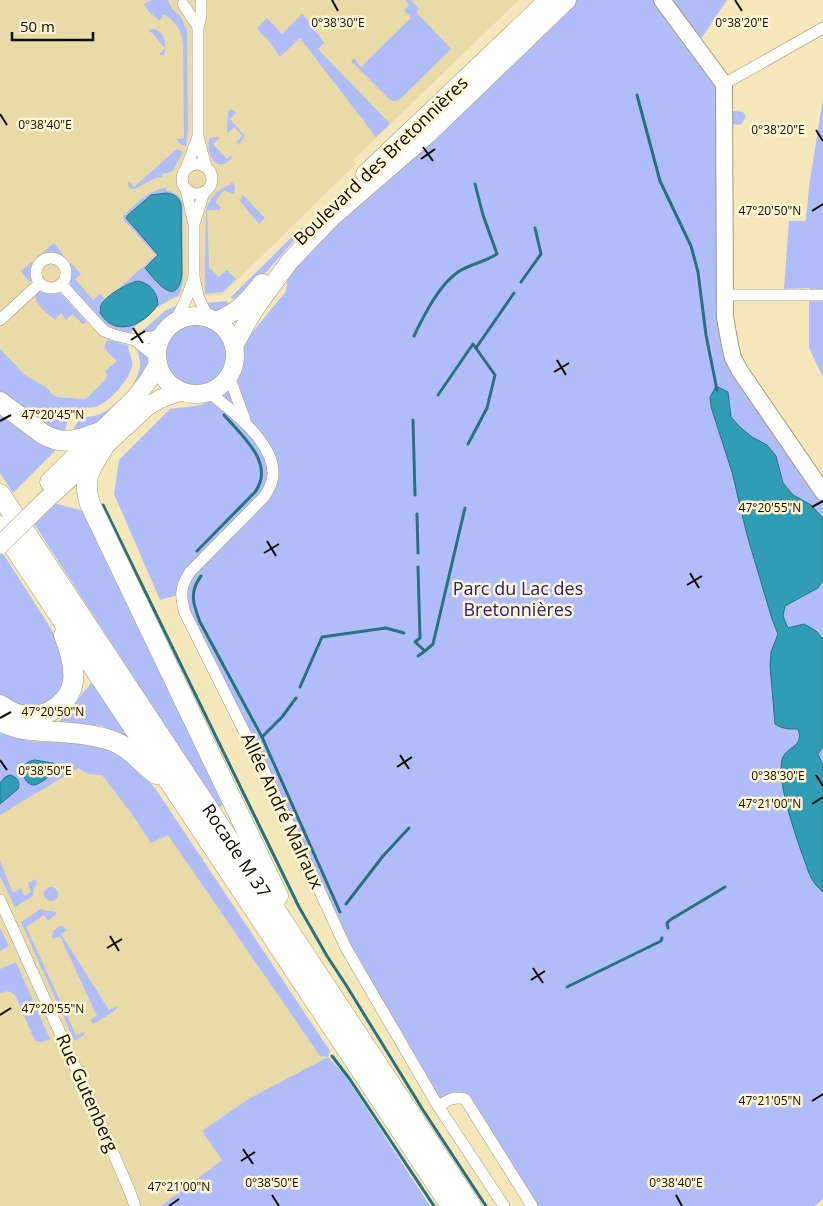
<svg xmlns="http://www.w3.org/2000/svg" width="823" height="1206" viewBox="0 0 823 1206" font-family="'Open Sans',sans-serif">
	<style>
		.built { fill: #e9dba8 }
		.green { fill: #b0bdf8 }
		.water { fill: #319db4; stroke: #27727e }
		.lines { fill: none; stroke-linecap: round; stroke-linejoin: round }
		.stream { stroke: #27727e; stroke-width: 3 }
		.street-casing { stroke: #a69a71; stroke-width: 12 }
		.secondary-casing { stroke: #a69a71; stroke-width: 18 }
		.primary-casing { stroke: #a69a71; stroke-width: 19 }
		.highway-casing { stroke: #a69a71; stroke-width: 21 }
		.street { stroke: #fff; stroke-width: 11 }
		.secondary { stroke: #fff; stroke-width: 16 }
		.primary { stroke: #fff; stroke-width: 18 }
		.highway { stroke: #fff; stroke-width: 20 }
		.primary-bridge-casing { stroke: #a69a71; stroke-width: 19; stroke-linecap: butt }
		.primary-bridge { stroke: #fff; stroke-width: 18 }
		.ticks { fill: none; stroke: #100c01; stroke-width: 2 }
		.labels { text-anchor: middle; stroke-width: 5; stroke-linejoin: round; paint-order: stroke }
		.street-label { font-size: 18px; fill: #100c01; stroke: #fff5d2 }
		.park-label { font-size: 18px; fill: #232181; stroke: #fff5d2 }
		.ticks-label { font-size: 12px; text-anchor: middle; fill: #100c01; stroke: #fff5d2; stroke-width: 5; stroke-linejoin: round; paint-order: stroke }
	</style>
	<rect width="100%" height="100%" fill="#f4e8bb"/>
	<g class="built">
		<polygon points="0,0 519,0 353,160 356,164 222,295 187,297 179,296 170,299 158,306 133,329 131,333 128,345 111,340 105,348 117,361 106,371 107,375 105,380 87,398 84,399 57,397 52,394 46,387 25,375 0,349"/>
		<polygon points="0,732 15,737 30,741 87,743 157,791 330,1051 328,1057 250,1098 203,1131 222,1160 161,1206 0,1206"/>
	</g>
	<g class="green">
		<path d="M 152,0 L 168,0 L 172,9 L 181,17 L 187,31 L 188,129 L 186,146 L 181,145 L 176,139 L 184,138 L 183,45 C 182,30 176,21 163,14 L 160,21 L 149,12 L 144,4 Z"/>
		<polygon points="405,0 411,0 419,9 416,12 451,49 399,100 394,101 390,100 351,61 354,58 361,67 410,19 410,16 404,10 409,5"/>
		<polygon points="576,0 727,0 701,39 714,79 719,99 734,376 823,503 823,1199 815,1206 532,1206 465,1099 438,1106 346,948 181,594 160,600 114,494 119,460 170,409 201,405 236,384 242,370 243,342 256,328 286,291 288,274 316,239 520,54"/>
		<polygon points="302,14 307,19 324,43 318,49 390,124 376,137 300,38 280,57 266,37 265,38 257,28 267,18 282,34"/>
		<path d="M 154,29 C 166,33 167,45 164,55 L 161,55 L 159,54 L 165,48 L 149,30 Z"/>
		<polygon points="823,98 823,377 809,348 809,288 784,289 789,221 806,221 809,187"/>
		<polygon points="231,109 236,113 230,119 245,136 239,145 236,142 243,136 234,127 228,133 227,131 228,112"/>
		<polygon points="732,111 743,112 746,116 743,122 740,125 732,124"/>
		<path d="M 219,137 L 219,139 L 213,144 L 227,159 L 233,154 C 228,167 215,169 210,154 C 208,149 209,143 209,138 Z"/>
		<path d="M 177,149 L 183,152 L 173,170 L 171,172 L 162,174 L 162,177 L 155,178 L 137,188 L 133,189 C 129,189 127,185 129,181 L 134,187 Z"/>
		<path d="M 232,182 L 235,186 L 234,194 L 224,190 L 215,202 L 221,207 L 220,210 L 207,210 L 209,267 L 219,277 L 227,270 L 236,279 L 223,292 L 205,294 L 205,265 L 206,211 C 208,200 219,187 230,185 L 231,183 Z"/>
		<path d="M 166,188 L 167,191 C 175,192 180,195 183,204 L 183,281 L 179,296 C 164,301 138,319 131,333 C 119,330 110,328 101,320 L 72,288 C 68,281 72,272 70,264 L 71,263 L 81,274 L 75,279 L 93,300 L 100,294 L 106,300 L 156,255 L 124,220 L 123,216 C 136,204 148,190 166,188 Z"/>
		<polygon points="243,195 265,218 259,224 240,201"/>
		<polygon points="302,227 304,229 257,283 253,281 234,300 231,297"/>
		<polygon points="54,243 63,254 61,255 52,252 41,254"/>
		<polygon points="33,261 30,272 32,281 29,282 21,271"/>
		<path d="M 39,292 L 60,293 L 86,321 L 86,323 L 83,324 L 72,314 L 66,320 L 61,313 L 55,320 C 47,313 35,305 35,294 Z"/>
		<polygon points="227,301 232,310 217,313 209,309 204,303"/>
		<polygon points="181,303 174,314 165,321 154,333 139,335 140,333 165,311"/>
		<circle cx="197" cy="355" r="32"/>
		<path d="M 108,340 L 128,345 C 128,353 134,359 132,367 C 128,381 112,399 100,405 C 95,408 90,407 84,408 C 70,411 65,425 64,438 L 0,397 L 0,349 L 25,375 L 46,387 L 52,394 L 57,397 L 84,399 L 87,398 L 105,380 L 107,375 L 105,371 L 117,361 C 111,355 99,347 108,340 Z"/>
		<path d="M 137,347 L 150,360 L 149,372 L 102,422 L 73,438 C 73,431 74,425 80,420 C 86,416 95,417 102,413 C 118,405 138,384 140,366 C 141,359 137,354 137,347 Z"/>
		<polygon points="0,411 60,446 13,493 0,473"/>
		<polygon points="54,503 83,511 223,804 220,808 216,805 33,522"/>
		<polygon points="2,552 50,627 61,648 68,669 59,697 30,710 0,698 0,554"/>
		<polygon points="92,682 132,741 102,726 59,722"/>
		<path d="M 0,732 C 10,735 19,739 30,741 C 55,744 82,739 107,749 C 128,757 143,774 157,791 L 330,1051 L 328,1057 L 345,1075 L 430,1206 L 161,1206 L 222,1160 L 202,1131 L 250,1098 L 328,1057 L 320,1056 L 168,835 L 151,843 L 134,817 L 102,775 L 88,774 L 78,768 L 0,815 Z"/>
		<polygon points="0,861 13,893 21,888 24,896 31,892 28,883 35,879 37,882 34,889 33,896 15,907 0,876"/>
		<circle cx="51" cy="894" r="7"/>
		<path d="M 41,909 C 46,912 51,910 56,912 L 56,914 L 48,921 L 44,915 L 26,927 L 76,1035 L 85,1032 L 84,1035 L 76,1040 L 74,1040 L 21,922 Z"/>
		<polygon points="59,926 63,926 67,930 61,934 109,1010 117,1006 117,1007 116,1010 97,1022 93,1023 90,1020 97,1016 60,936 53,939 52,936 54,930"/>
		<polygon points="0,928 9,946 0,951"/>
		<path d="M 16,962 L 50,1039 C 45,1042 39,1044 34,1039 L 16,997 C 11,990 8,991 0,993 L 0,969 Z"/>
	</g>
	<g class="water">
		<path d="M 166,193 C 174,194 178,196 181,204 L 182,274 C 177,310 156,281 145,268 L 158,255 L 126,218 L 128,215 L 151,195 Z"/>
		<path d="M 138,281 C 149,283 157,291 158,304 C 146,324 116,339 100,313 C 101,310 100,308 101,305 C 106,295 128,283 138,281 Z"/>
		<path d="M 716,386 L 728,392 L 731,417 L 740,427 L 752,437 L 767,445 L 776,456 L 783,483 L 793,495 L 811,505 L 823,518 L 823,580 L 818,588 L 785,606 L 783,616 L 788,628 L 804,624 L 816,631 L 823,639 L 823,747 L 818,754 L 823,765 L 823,892 C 817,887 812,881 809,873 C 806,865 803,856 800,848 C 793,827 777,781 782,760 C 785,746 805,748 798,729 C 789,729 782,729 775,724 L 770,666 L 771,652 L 778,634 L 772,619 L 747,535 L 732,472 L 711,407 L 710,397 Z"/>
		<path d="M 35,760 L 53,763 L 56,767 C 54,773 50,775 46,779 C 42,781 39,784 35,785 C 25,787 13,763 35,760 Z"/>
		<path d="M 10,775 C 16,776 21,782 18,789 L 0,804 L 0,783 L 5,777 Z"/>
	</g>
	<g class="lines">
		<g class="stream">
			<polyline points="637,95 660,181 691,246 698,272 706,335 717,390"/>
			<polyline points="521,282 541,254 535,228"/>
			<path d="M 414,336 C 424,315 439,285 458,272 C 470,264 485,262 497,254 L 483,215 L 475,184"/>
			<polyline points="476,348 514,293"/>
			<polyline points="438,395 473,344 495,375 487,408 468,444"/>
			<polyline points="413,420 415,495"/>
			<polyline points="103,505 299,907 327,956 346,985 423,1110 486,1206"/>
			<polyline points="417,514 418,553"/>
			<path d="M 197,551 L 255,492 C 276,463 241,435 224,415"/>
			<path d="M 201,576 C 189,592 193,604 200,622 L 262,737"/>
			<polyline points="425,651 433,644 465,508"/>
			<polyline points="418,656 425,651 415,642 420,638 418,567"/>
			<polyline points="300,687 322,637 386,628 404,633"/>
			<polyline points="296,698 282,717 262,737 340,912"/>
			<polyline points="346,904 383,856 409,828"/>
			<polyline points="668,928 667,923 670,920 725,887"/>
			<polyline points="567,987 661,941 662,938"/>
			<polyline points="332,1056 349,1078 434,1206"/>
		</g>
		<g class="street-casing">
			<g id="street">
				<polyline points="183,4 198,27 201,16 201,2"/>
				<polyline points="198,27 198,137"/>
				<polyline points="724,84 823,28"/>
				<circle cx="197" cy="179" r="15"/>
				<polyline points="186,169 198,137 206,167"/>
				<polyline points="186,189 194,225 194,277 198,296 208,318"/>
				<polyline points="195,221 204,192"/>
				<circle cx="51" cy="273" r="15"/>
				<polyline points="61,284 104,331 114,335 135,340 162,335"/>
				<polyline points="725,295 823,295"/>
				<polyline points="0,320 40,283"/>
				<polyline points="175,322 187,297 194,278"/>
				<polyline points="135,340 157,358"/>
				<polyline points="229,376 245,420"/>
				<path d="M 208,392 C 231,409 275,443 273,475 C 272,484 269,490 264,497 L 190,572 C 180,587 180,596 185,613 L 267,777 L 346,948 L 438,1106 L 504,1206"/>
				<polyline points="0,900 97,1115 130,1192 135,1206"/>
				<path d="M 438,1106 C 448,1100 454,1096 465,1099 L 532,1206"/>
			</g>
		</g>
		<g class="secondary-casing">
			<polyline id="secondary" points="662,0 724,84 725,317 730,345 733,358 740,371 823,492"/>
		</g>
		<g class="primary-casing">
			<g id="primary">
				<polyline points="365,174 548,0"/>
				<circle cx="196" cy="355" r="39"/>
				<path d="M 215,321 C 238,313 247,301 262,283"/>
				<polyline points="234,346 247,322 259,303 290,261 309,241 331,218 427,135 567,0"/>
				<polyline points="49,482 135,398 148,381 158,364"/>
				<polyline points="46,500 148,406 160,399 181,391"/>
			</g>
		</g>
		<g class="highway-casing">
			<g id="highway">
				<path d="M 0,402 L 43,434 C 63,446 80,440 100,432"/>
				<path d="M 103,448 C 90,468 82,479 90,504 L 278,896"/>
				<path id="s1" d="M 0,494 L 471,1206"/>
				<polyline points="0,526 451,1206"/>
				<path d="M 0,705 C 8,711 18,716 29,716 C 49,717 71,701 73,681 C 75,665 70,650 64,635"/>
				<path d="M 0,721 C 22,733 47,730 72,733 C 85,734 97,736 110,740 C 129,746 141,763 156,774"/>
			</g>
		</g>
		<use href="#street" class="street"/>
		<use href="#secondary" class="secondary"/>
		<use href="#primary" class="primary"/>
		<use href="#highway" class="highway"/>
		<g class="primary-bridge-casing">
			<polyline id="primary-bridge" points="0,545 46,500"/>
		</g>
		<use href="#primary-bridge" class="primary-bridge"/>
	</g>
	<path class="ticks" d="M 332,0 L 338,11M 735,0 L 742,11M 0,114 L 7,125M 816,130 L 823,141M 423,147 L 433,161M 421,159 L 435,149M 812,211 L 823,204M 133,328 L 143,343M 131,340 L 145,331M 557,360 L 566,375M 554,372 L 569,363M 0,421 L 11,415M 812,507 L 823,501M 267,541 L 276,556M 264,553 L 279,544M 690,573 L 699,588M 687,585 L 702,576M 0,718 L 11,712M 400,755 L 409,769M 0,760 L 7,770M 397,767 L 412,757M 816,775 L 823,786M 812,804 L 823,797M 110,936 L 119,951M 107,948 L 122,939M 533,968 L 543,983M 531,980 L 545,971M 0,1015 L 11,1008M 812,1101 L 823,1094M 243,1149 L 253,1164M 241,1161 L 255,1152M 272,1195 L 279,1206M 676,1195 L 682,1206M 169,1206 L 179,1199"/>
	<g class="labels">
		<g class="street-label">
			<text transform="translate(381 161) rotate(-44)" y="6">Boulevard des Bretonnières</text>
			<text transform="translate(282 811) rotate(65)" y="6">Allée André Malraux</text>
			<text dy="6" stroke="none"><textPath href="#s1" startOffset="428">Rocade M 37</textPath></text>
			<text transform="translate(87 1093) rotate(66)" y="6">Rue Gutenberg</text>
		</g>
		<g class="park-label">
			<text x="518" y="595">Parc du Lac des<tspan x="518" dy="21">Bretonnières</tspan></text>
		</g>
	</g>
	<g class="ticks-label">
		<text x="338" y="27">0°38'30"E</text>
		<text x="742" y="27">0°38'20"E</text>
		<text x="45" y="129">0°38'40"E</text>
		<text x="778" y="134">0°38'20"E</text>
		<text x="770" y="215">47°20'50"N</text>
		<text x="53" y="419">47°20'45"N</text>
		<text x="770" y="512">47°20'55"N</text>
		<text x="53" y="716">47°20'50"N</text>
		<text x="45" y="775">0°38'50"E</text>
		<text x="778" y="780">0°38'30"E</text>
		<text x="770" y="808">47°21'00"N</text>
		<text x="53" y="1013">47°20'55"N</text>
		<text x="770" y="1105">47°21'05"N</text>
		<text x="272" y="1187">0°38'50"E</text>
		<text x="676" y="1187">0°38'40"E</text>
		<text x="179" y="1191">47°21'00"N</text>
	</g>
	<path d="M12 32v8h81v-8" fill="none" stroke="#100c01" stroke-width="2.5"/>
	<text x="20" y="32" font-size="15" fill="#100c01" stroke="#fff5d2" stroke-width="4" paint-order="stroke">50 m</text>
</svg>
